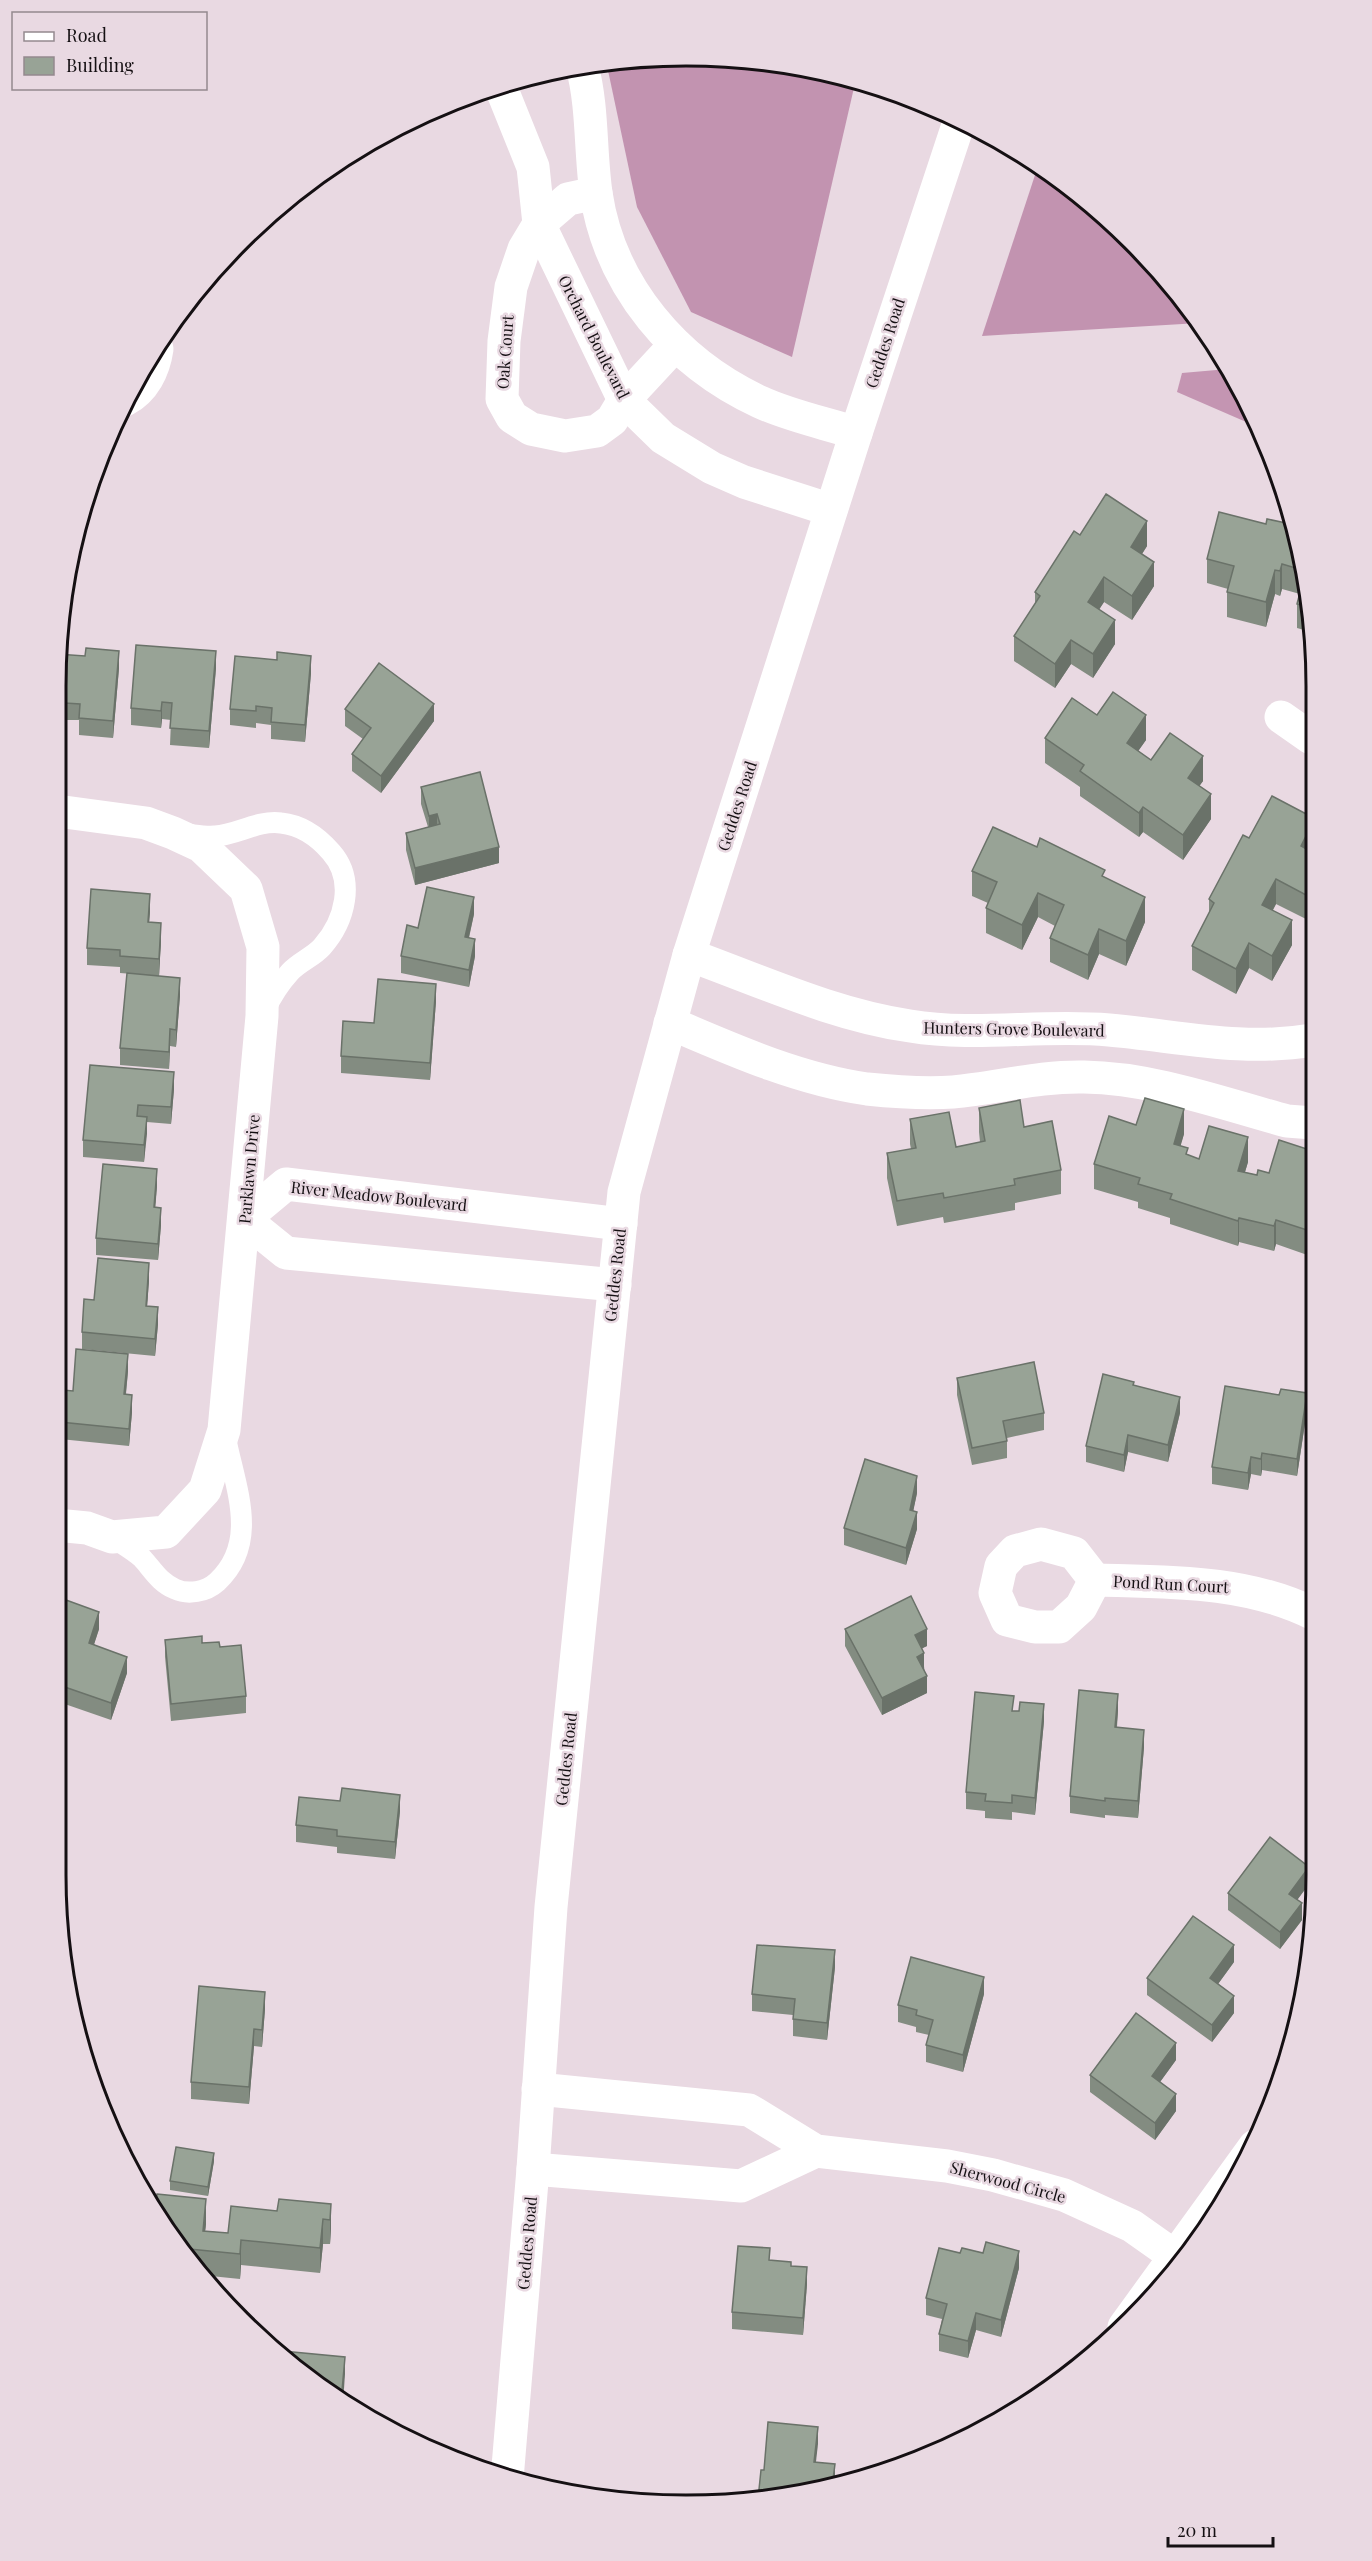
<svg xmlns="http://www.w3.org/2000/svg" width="1372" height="2561" viewBox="0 0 1372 2561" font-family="'Playfair Display',serif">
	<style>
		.forest { fill: #c293b0 }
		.water { fill: #c495b2 }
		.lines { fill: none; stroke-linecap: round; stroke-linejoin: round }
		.service { stroke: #fff; stroke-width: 21 }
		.minor { stroke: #fff; stroke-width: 33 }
		.secondary { stroke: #fff; stroke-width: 33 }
		.wall { fill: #838c81 }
		.shaded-wall { fill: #6a7269 }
		.building { fill: #98a396; stroke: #6a7269; stroke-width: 1.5 }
		.labels { text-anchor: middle; stroke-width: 5; stroke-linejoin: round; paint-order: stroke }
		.street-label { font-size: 16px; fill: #151013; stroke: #e9d9e2 }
		.rim { fill: none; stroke: #151013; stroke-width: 3 }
	</style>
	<rect width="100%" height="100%" fill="#e9d9e2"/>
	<g class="forest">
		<polygon points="728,57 856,79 792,357 691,312 637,207 606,61"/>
		<polygon points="1037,169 1101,212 1199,323 982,336"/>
	</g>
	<polygon class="water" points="1228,369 1260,428 1177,392 1182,373"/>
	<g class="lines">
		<g class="service">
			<path d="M 187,834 C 196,835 206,837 215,836 C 237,835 257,820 281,823 C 301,825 318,837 331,852 C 356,880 345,921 322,947 C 313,957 299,962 290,972 C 279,984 272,995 265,1010"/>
			<path d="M 112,1537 C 122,1544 133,1550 142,1558 C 153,1570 159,1582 175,1589 C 188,1595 206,1592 217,1582 C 261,1541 234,1485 225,1435"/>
		</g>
		<g class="minor">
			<path d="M 582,66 C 593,107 590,151 596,193 C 610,287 676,363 760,402 C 790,416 825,423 856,433"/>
			<polyline points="500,85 533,167 539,224 624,400 663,438 712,468 744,482 831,510"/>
			<polyline points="596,193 568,199 539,224 524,249 511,287 504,341 502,399 512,417 531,429 565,436 597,431 612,420 624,400 675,345"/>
			<path d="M 125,400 C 144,390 154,370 157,349"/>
			<polyline points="1281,717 1311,738"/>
			<path d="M 689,955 C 761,981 834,1015 910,1026 C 976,1037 1042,1024 1109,1030 C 1178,1036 1243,1052 1312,1040"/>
			<path d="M 670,1023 C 733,1050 798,1079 867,1089 C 896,1092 925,1094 953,1092 C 997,1088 1039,1076 1084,1077 C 1153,1078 1221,1103 1287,1121 L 1313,1123"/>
			<polyline points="615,1285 286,1253 244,1219 286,1184 621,1224"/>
			<polyline points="56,1525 87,1528 112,1537 166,1532 205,1490 224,1430 262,1016 263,947 246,889 201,846 173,833 146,823 57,811"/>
			<polygon points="1041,1544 1074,1553 1095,1580 1081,1607 1059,1627 1035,1627 1007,1620 995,1593 1001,1566 1015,1551"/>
			<path d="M 1095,1580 C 1169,1582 1246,1580 1314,1614"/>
			<polyline points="538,2089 749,2110 816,2151 947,2166 993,2175 1064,2195 1132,2226 1183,2262"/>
			<polyline points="533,2169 741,2186 816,2151"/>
			<polyline points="1124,2327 1255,2146"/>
		</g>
		<polyline class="secondary" points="507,2479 533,2169 551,1907 624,1192 689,955 856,433 960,119"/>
	</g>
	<g class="wall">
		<polygon points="1289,522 1311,603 1311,632 1297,628 1297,604 1300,594 1282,589 1280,596 1275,594 1266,627 1227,617 1227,592 1228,589 1207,583 1207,559 1266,524 1286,523"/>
		<polygon points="1080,535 1147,546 1142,554 1154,586 1132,620 1104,602 1099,609 1115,644 1093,678 1071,664 1055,688 1014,661 1014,636 1035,604 1035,592"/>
		<polygon points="57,654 119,668 113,738 79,735 79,720 65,720 64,724 57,723"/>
		<polygon points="277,660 311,673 305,742 271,739 271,725 256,723 256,728 230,725 230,709"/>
		<polygon points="216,668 209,748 170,745 171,720 162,719 161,728 131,725 131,708"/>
		<polygon points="345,709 434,721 381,793 352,771 352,754 363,739 345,726"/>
		<polygon points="1097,715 1146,740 1138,751 1151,760 1203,781 1199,786 1211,819 1183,860 1143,832 1139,837 1080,796 1080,787 1045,763 1045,738"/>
		<polygon points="421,787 499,863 415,885 406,850 406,833 428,827 421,804"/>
		<polygon points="1249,838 1311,851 1306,919 1276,904 1273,910 1292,945 1272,981 1249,968 1236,994 1192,970 1192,946 1209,913 1209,899"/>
		<polygon points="972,871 1105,877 1145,922 1126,966 1099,954 1088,980 1050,962 1050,938 1055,926 1038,917 1022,950 986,933 986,908 988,903 972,896"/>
		<polygon points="150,911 149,922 161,940 159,976 120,973 120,967 87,965 87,948"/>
		<polygon points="474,914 469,938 475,956 469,987 401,973 401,956 418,928"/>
		<polygon points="180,995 176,1047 170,1046 169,1069 120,1065 120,1048"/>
		<polygon points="436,1001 430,1080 341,1073 341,1056 374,1023"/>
		<polygon points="90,1065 174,1089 171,1124 147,1122 144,1162 83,1157 83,1140"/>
		<polygon points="979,1108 1024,1127 1061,1170 1061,1194 1015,1203 1015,1210 944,1223 943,1217 897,1226 887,1178 887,1153 911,1149 910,1144 910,1119 956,1147 980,1142 979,1132"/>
		<polygon points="1136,1125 1184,1134 1180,1146 1188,1155 1199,1159 1248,1162 1245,1172 1257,1175 1269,1173 1313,1151 1313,1257 1276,1244 1274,1251 1239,1242 1238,1246 1170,1224 1170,1218 1138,1208 1138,1202 1094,1189 1094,1164"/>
		<polygon points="157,1186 155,1207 161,1225 158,1260 96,1255 96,1238"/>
		<polygon points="149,1280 147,1306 158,1324 155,1356 82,1349 82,1332 94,1300"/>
		<polygon points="128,1371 126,1394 132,1412 129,1446 60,1439 60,1422 73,1391"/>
		<polygon points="957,1378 1044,1413 1044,1430 1007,1438 1007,1458 972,1465 957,1395"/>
		<polygon points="1134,1385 1180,1413 1168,1462 1128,1452 1124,1472 1086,1462 1086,1446"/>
		<polygon points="1307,1410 1297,1476 1262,1470 1261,1476 1251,1474 1248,1490 1212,1484 1212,1467"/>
		<polygon points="917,1493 913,1511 917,1529 906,1565 844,1545 844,1528"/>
		<polygon points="56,1629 99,1629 94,1644 127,1673 111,1720 59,1702 58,1705 56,1705"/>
		<polygon points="845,1629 927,1646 922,1648 927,1693 882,1715 845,1646"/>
		<polygon points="165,1640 202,1643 220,1647 246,1696 246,1713 171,1721 165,1657"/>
		<polygon points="1014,1711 1044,1721 1035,1815 1012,1812 1012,1820 985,1818 985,1811 966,1809 966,1792"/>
		<polygon points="1118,1711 1117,1727 1144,1747 1138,1818 1105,1815 1105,1818 1070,1813 1070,1796"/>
		<polygon points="1315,1778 1315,1807 1308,1801 1308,1784"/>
		<polygon points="400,1811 395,1859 337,1853 337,1847 296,1842 296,1825"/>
		<polygon points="1309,1884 1297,1900 1302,1920 1280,1949 1228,1910 1228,1893"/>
		<polygon points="1234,1962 1218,1984 1234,2013 1212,2042 1147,1995 1147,1978"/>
		<polygon points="835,1967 827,2040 793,2036 793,2015 752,2011 752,1994"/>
		<polygon points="984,1994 963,2072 926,2062 926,2045 929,2035 916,2032 916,2027 898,2022 898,2005"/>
		<polygon points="265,2009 262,2047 254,2046 249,2104 191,2099 191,2082"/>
		<polygon points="1176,2060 1160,2082 1176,2111 1155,2140 1090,2092 1090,2075"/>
		<polygon points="214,2161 208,2196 170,2190 170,2181"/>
		<polygon points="331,2204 331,2228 330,2244 323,2244 320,2273 241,2265 240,2279 201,2275 186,2259 155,2212 206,2224 205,2231 228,2233 277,2211"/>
		<polygon points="770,2260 791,2266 807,2284 803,2335 732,2329 732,2312"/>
		<polygon points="1019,2268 1001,2337 976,2330 968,2358 939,2351 939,2334 942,2319 926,2315 926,2298"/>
	</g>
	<g class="shaded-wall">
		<polygon points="1147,521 1147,546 1131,571 1131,547"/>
		<polygon points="1154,562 1154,586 1132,620 1132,596"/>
		<polygon points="1282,564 1282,589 1280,596 1280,571"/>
		<polygon points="1275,570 1275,594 1266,627 1266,602"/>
		<polygon points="1104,577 1104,602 1088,627 1088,602"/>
		<polygon points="1115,620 1115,644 1093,678 1093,654"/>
		<polygon points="1071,640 1071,664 1055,688 1055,664"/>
		<polygon points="119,651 119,668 113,738 113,721"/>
		<polygon points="216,651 216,668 209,748 209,731"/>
		<polygon points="311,656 311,673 305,742 305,725"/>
		<polygon points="162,702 162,719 161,728 161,711"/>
		<polygon points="434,704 434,721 381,793 381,776"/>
		<polygon points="1146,715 1146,740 1127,767 1127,743"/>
		<polygon points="1203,756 1203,781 1188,802 1188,778"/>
		<polygon points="1211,794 1211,819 1183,860 1183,835"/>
		<polygon points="1143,807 1143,832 1139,837 1139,813"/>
		<polygon points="437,814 437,831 429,833 429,816"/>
		<polygon points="1312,824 1312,849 1301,870 1301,846"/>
		<polygon points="499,847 499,863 415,885 415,868"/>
		<polygon points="1276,879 1276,904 1262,929 1262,905"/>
		<polygon points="1312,883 1312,908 1306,919 1306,895"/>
		<polygon points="1038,893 1038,917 1022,950 1022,925"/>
		<polygon points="150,894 150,911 148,939 148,922"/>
		<polygon points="474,897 474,914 465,954 465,937"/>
		<polygon points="1145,897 1145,922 1126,966 1126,941"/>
		<polygon points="1292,920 1292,945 1272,981 1272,956"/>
		<polygon points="161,923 161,940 159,976 159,959"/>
		<polygon points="1099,929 1099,954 1088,980 1088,955"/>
		<polygon points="475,939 475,956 469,987 469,970"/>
		<polygon points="1249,943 1249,968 1236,994 1236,969"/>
		<polygon points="180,978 180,995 176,1047 176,1030"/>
		<polygon points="436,984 436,1001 430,1080 430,1063"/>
		<polygon points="170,1029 170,1046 169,1069 169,1052"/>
		<polygon points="174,1072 174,1089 171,1124 171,1107"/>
		<polygon points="1184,1109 1184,1134 1174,1169 1174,1144"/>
		<polygon points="147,1117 147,1134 144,1162 144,1145"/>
		<polygon points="1248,1137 1248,1162 1238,1195 1238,1171"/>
		<polygon points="157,1169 157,1186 154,1224 154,1207"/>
		<polygon points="161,1208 161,1225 158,1260 158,1244"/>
		<polygon points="1239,1218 1239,1242 1238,1246 1238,1221"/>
		<polygon points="1276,1220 1276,1244 1274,1251 1274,1226"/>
		<polygon points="149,1263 149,1280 146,1323 146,1306"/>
		<polygon points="158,1307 158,1324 155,1356 155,1339"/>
		<polygon points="128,1354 128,1371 124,1411 124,1394"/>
		<polygon points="1307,1393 1307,1410 1297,1476 1297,1459"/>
		<polygon points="132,1395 132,1412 129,1446 129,1429"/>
		<polygon points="1180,1397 1180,1413 1168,1462 1168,1445"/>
		<polygon points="1128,1435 1128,1452 1124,1472 1124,1455"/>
		<polygon points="1262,1453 1262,1470 1261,1476 1261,1459"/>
		<polygon points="1251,1457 1251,1474 1248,1490 1248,1473"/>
		<polygon points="917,1476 917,1493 910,1527 910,1510"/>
		<polygon points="917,1512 917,1529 906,1565 906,1548"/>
		<polygon points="99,1612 99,1629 89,1660 89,1643"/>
		<polygon points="927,1629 927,1646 915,1652 915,1635"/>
		<polygon points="924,1653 924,1670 917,1674 917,1657"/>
		<polygon points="127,1657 127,1673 111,1720 111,1703"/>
		<polygon points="927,1676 927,1693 882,1715 882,1698"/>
		<polygon points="59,1685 59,1702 58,1705 58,1689"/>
		<polygon points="1118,1694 1118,1711 1115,1744 1115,1727"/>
		<polygon points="1044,1704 1044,1721 1035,1815 1035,1798"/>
		<polygon points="1144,1730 1144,1747 1138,1818 1138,1801"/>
		<polygon points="400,1795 400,1811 395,1859 395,1842"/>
		<polygon points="1309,1867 1309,1884 1289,1911 1289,1894"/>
		<polygon points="1302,1903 1302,1920 1280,1949 1280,1932"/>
		<polygon points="1234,1945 1234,1962 1210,1995 1210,1978"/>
		<polygon points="835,1950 835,1967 827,2040 827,2023"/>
		<polygon points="984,1977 984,1994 963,2072 963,2055"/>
		<polygon points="265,1992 265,2009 262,2047 262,2030"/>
		<polygon points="1234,1996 1234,2013 1212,2042 1212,2025"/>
		<polygon points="254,2029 254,2046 249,2104 249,2087"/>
		<polygon points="1176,2043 1176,2060 1152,2093 1152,2076"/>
		<polygon points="1176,2094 1176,2111 1155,2140 1155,2123"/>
		<polygon points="214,2153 214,2161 208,2196 208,2187"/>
		<polygon points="206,2199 206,2224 203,2251 203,2231"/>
		<polygon points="331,2204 331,2228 330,2244 330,2220"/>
		<polygon points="323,2219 323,2244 320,2273 320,2248"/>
		<polygon points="241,2240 241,2265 240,2279 240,2254"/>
		<polygon points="1019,2251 1019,2268 1001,2337 1001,2320"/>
		<polygon points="807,2267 807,2284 803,2335 803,2318"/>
		<polygon points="976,2313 976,2330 968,2358 968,2341"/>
		<polygon points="345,2357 345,2374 343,2403 341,2402"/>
		<polygon points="818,2427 818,2444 814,2479 814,2462"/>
		<polygon points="835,2464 835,2481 834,2487 832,2487"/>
	</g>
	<g class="building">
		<polygon points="1106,494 1147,521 1131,547 1154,562 1132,596 1104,577 1088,602 1115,620 1093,654 1071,640 1055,664 1014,636 1040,596 1035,592 1074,531 1080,535"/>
		<polygon points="1219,512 1266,524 1267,519 1286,523 1289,522 1302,570 1282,564 1280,571 1275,570 1266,602 1227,592 1234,566 1207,559"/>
		<polygon points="1304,577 1311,603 1311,607 1297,604"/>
		<polygon points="136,645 216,651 209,731 170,728 172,703 162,702 161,711 131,708"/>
		<polygon points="86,648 119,651 113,721 79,718 80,704 65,703 64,707 57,706 57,654 85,656"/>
		<polygon points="277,652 311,656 305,725 271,722 272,708 256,706 256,711 230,709 235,656 277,660"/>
		<polygon points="379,663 434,704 381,776 352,754 371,728 345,709"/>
		<polygon points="1113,692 1146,715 1127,743 1151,760 1170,733 1203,756 1188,778 1211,794 1183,835 1143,807 1139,813 1080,771 1084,765 1045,738 1072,698 1097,715"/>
		<polygon points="480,772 499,847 415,868 406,833 440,824 437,814 429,816 421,787"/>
		<polygon points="1272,796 1312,817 1312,824 1301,846 1312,852 1312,883 1306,895 1276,879 1262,905 1292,920 1272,956 1249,943 1236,969 1192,946 1214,903 1209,899 1243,835 1249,838"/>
		<polygon points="993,827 1037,847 1040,838 1105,870 1102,876 1145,897 1126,941 1099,929 1088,955 1050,938 1064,905 1038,893 1022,925 986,908 997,882 972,871"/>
		<polygon points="427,887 474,897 465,937 475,939 469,970 401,956 407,925 418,928"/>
		<polygon points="91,889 150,894 148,922 161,923 159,959 120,956 120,950 87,948"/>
		<polygon points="127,973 180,978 176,1030 170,1029 169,1052 120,1048"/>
		<polygon points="378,979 436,984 430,1063 341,1056 343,1021 374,1023"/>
		<polygon points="90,1065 174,1072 171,1107 138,1105 137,1116 147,1117 144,1145 83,1140"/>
		<polygon points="1145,1098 1184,1109 1174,1144 1188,1148 1186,1154 1199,1159 1209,1126 1248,1137 1238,1171 1257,1175 1258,1170 1269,1173 1279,1140 1313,1151 1313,1170 1310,1179 1313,1180 1313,1232 1276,1220 1274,1226 1239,1218 1238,1221 1170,1199 1172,1194 1138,1184 1140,1178 1094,1164 1109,1116 1136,1125"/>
		<polygon points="1020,1100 1024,1127 1052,1121 1061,1170 1014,1179 1015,1185 944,1198 943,1193 897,1201 887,1153 916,1148 910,1119 949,1112 956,1147 985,1141 979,1108"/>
		<polygon points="103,1164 157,1169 154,1207 161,1208 158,1244 96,1238"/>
		<polygon points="98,1258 149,1263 146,1306 158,1307 155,1339 82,1332 84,1299 94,1300"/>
		<polygon points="76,1349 128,1354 124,1394 132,1395 129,1429 60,1422 63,1390 73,1391"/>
		<polygon points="1034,1362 1044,1413 1003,1421 1007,1441 972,1448 957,1378"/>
		<polygon points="1103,1374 1134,1382 1133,1385 1180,1397 1168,1445 1128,1435 1124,1455 1086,1446"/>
		<polygon points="1225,1386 1279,1395 1281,1389 1307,1393 1297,1459 1262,1453 1261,1459 1251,1457 1248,1473 1212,1467"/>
		<polygon points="865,1459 917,1476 910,1510 917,1512 906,1548 844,1528"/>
		<polygon points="911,1596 927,1629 915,1635 924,1653 917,1657 927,1676 882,1698 845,1629"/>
		<polygon points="66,1600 99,1612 89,1643 127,1657 111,1703 59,1685 58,1689 56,1688 56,1629"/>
		<polygon points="202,1636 202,1643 219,1642 220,1647 241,1645 246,1696 171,1704 165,1640"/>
		<polygon points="1079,1690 1118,1694 1115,1727 1144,1730 1138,1801 1105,1798 1105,1801 1070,1796"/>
		<polygon points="975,1692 1014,1696 1012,1711 1019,1711 1020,1702 1044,1704 1035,1798 1012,1795 1012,1803 985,1801 986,1794 966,1792"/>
		<polygon points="1315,1778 1315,1790 1308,1784"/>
		<polygon points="342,1788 400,1795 395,1842 337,1836 337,1830 296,1825 299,1797 340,1801"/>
		<polygon points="1270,1837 1309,1867 1289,1894 1302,1903 1280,1932 1228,1893"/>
		<polygon points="1193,1916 1234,1945 1210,1978 1234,1996 1212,2025 1147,1978"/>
		<polygon points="757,1945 835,1950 827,2023 793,2019 795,1999 752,1994"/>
		<polygon points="911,1957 984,1977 963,2055 926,2045 933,2020 916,2015 917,2010 898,2005"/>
		<polygon points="199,1986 265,1992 262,2030 254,2029 249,2087 191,2082"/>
		<polygon points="1136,2013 1176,2043 1152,2076 1176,2094 1155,2123 1090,2075"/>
		<polygon points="176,2147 214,2153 208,2187 170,2181"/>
		<polygon points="157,2194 206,2199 203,2231 228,2233 231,2206 277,2211 279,2199 331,2204 330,2220 323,2219 320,2248 241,2240 240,2254 179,2248 155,2212"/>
		<polygon points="986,2242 1019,2251 1001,2320 976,2313 968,2341 939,2334 947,2304 926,2298 939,2248 960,2253 962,2248 983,2253"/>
		<polygon points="738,2246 770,2248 769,2260 791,2262 791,2266 807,2267 803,2318 732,2312"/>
		<polygon points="272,2350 345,2357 341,2402 336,2399"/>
		<polygon points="768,2422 818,2427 814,2462 835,2464 832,2487 758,2499 761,2470 764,2470"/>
	</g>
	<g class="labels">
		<g class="street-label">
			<text transform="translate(594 337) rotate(63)" y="6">Orchard Boulevard</text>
			<text transform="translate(885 343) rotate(-72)" y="6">Geddes Road</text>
			<text transform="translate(505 352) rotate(-86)" y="6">Oak Court</text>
			<text transform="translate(737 806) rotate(-72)" y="6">Geddes Road</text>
			<text transform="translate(1014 1029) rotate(1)" y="6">Hunters Grove Boulevard</text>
			<text transform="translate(249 1169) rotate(-85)" y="6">Parklawn Drive</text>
			<text transform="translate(379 1196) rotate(6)" y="6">River Meadow Boulevard</text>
			<text transform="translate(615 1275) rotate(-84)" y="6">Geddes Road</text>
			<text transform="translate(1171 1584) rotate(3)" y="6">Pond Run Court</text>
			<text transform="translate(566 1759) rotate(-84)" y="6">Geddes Road</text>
			<text transform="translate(1008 2182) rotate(15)" y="6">Sherwood Circle</text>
			<text transform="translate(527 2243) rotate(-85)" y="6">Geddes Road</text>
		</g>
	</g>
	<path d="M0 0H1372V2561H0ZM686 66H686A620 620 0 0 1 1306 686V1875A620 620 0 0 1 686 2495H686A620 620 0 0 1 66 1875V686A620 620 0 0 1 686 66Z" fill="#e9d9e2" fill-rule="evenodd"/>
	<path class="rim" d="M686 66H686A620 620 0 0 1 1306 686V1875A620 620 0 0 1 686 2495H686A620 620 0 0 1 66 1875V686A620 620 0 0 1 686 66Z"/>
	<rect x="12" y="12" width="195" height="78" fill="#e9d9e2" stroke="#94898f" stroke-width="1.5"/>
	<rect x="24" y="32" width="30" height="9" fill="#ffffff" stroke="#94898f" stroke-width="1.5"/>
	<text x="66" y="42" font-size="18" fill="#151013">Road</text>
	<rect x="24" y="57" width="30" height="18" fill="#98a396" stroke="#94898f" stroke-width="1.5"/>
	<text x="66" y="72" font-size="18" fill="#151013">Building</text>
	<path d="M1168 2537v9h105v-9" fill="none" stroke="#151013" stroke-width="3"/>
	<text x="1177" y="2537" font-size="18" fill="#151013" stroke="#e9d9e2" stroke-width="4.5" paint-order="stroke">20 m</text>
</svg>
